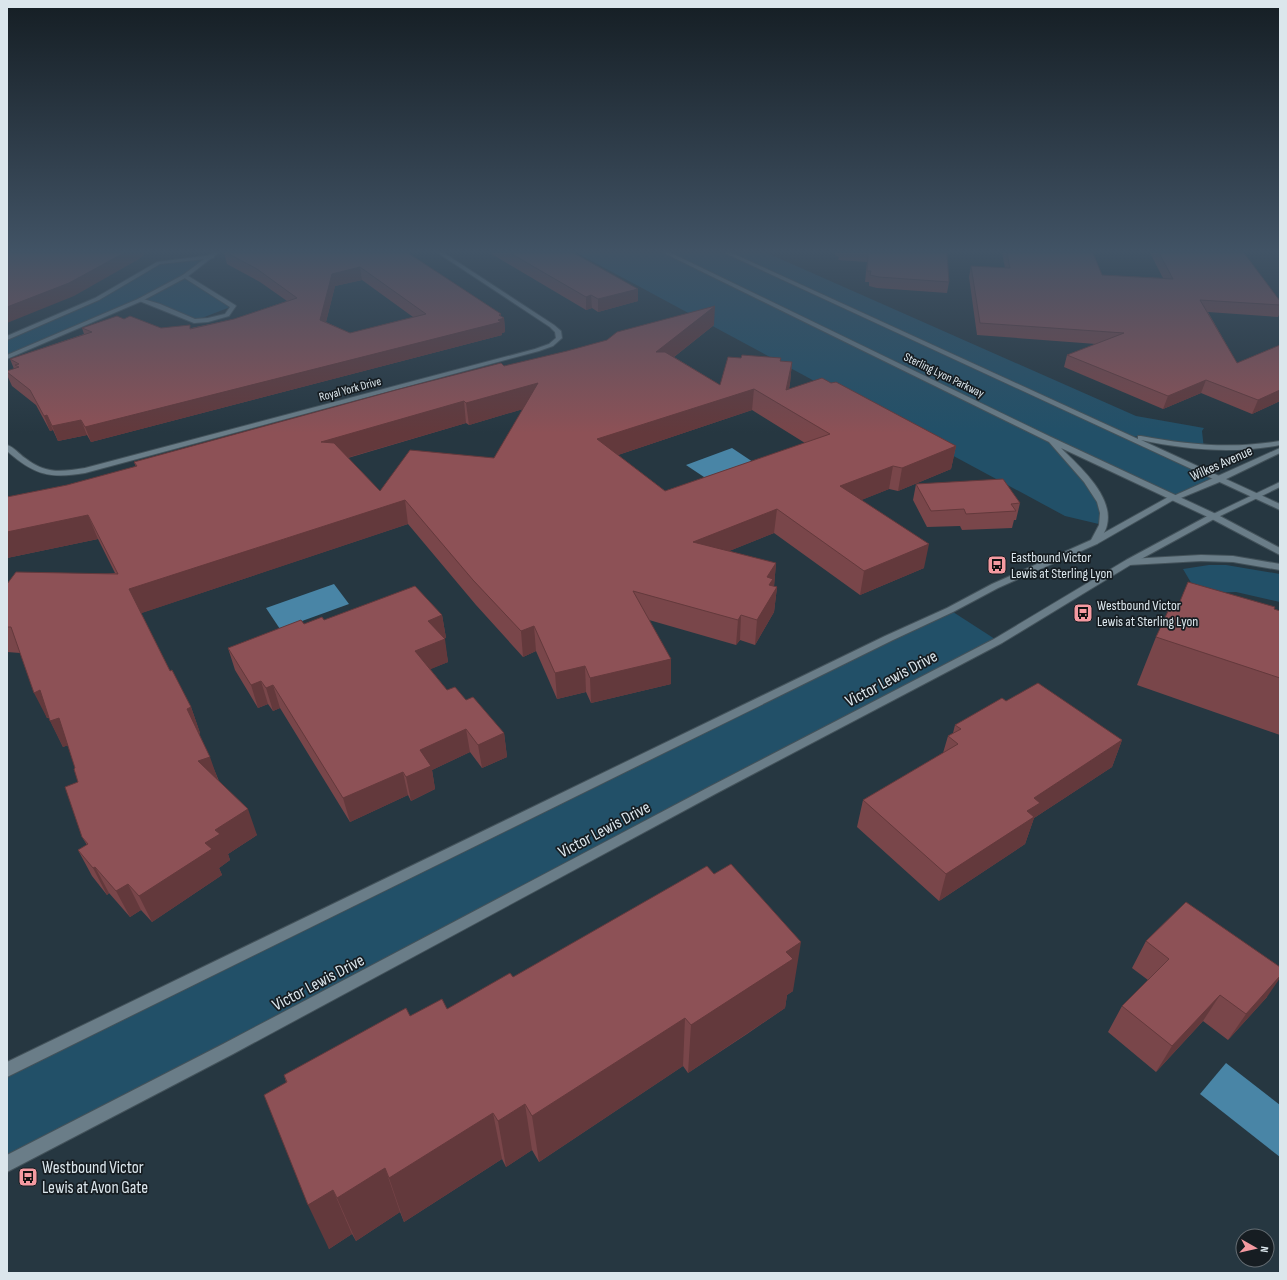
<svg xmlns="http://www.w3.org/2000/svg" width="1287" height="1280" viewBox="0 0 1287 1280" font-family="'Sofia Sans Condensed',sans-serif">
	<style>
		.green { fill: #225068 }
		.water { fill: #4985a6 }
		.lines { fill: none; stroke-linecap: round; stroke-linejoin: round }
		.minor-casing { stroke: #43525a; stroke-width: 2 }
		.tertiary-casing { stroke: #43525a; stroke-width: 2 }
		.secondary-casing { stroke: #43525a; stroke-width: 2 }
		.minor { fill: #6a7d88; fill-rule: evenodd }
		.tertiary { fill: #6a7d88; fill-rule: evenodd }
		.secondary { fill: #6a7d88; fill-rule: evenodd }
		.wall { fill: #79464a; fill-rule: evenodd }
		.shaded-wall { fill: #63393c }
		.building { fill: #8d5156; stroke: #63393c; fill-rule: evenodd }
		.labels { text-anchor: middle; stroke-width: 3.5; stroke-linejoin: round; paint-order: stroke }
		.far-street-label { font-size: 12px; fill: #dbe6ec; stroke: #161d22 }
		.street-label { font-size: 14px; fill: #dbe6ec; stroke: #161d22 }
		.poi-label { font-size: 14px; fill: #dbe6ec; stroke: #161d22; text-anchor: start }
		.near-street-label { font-size: 17px; fill: #dbe6ec; stroke: #161d22 }
		.near-poi-label { font-size: 17px; fill: #dbe6ec; stroke: #161d22; text-anchor: start }
	</style>
	<rect width="100%" height="100%" fill="#263741"/>
	<g class="green">
		<polygon points="577,253 767,253 1136,416 1204,428 1202,431 1204,449 1171,444 1124,434 1219,479 1173,498 1049,440 1098,495 1103,525 1065,516"/>
		<polygon points="212,257 185,275 233,306 194,321 140,300 7,357 7,338 97,299 159,263"/>
		<polygon points="1209,565 1226,565 1280,574 1280,602 1236,592 1204,593 1193,586 1183,569"/>
		<polygon points="950,610 998,641 7,1164 7,1070"/>
	</g>
	<g class="water">
		<polygon points="732,448 753,462 707,479 686,465"/>
		<polygon points="334,584 349,604 280,629 266,608"/>
		<polygon points="1226,1063 1280,1105 1280,1157 1200,1094"/>
	</g>
	<g class="lines">
		<g class="minor-casing">
			<g id="minor">
				<path d="M 438,253 L 444,253 L 554,325 L 561,331 L 562,338 L 553,346 L 539,351 L 85,473 C 50,479 34,475 7,451 L 7,445 C 14,447 19,454 25,458 C 45,474 61,472 85,468 L 535,349 L 549,344 L 556,338 L 555,332 L 550,327 Z"/>
				<polygon points="212,255 214,256 214,258 160,264 99,300 7,340 7,336 95,298 157,262"/>
				<polygon points="185,274 235,305 236,306 229,316 208,322 194,323 137,300 140,298 160,304 195,319 208,318 225,314 230,307 183,277 182,276"/>
				<polygon points="1280,448 1280,453 1222,481 1176,500 1173,500 1169,498"/>
				<polygon points="1280,482 1280,487 1216,518 1213,519 1209,516"/>
			</g>
		</g>
		<g class="tertiary-casing">
			<g id="tertiary">
				<polygon points="212,253 218,253 187,277 142,301 7,359 7,355 138,299 183,275"/>
				<polygon points="1170,496 1173,496 1177,498 1097,544 998,588 953,612 893,640 7,1077 7,1062 885,636 947,608 992,584 1091,540"/>
				<polygon points="1213,513 1217,516 1216,518 1132,564 1002,643 717,793 233,1054 7,1172 7,1155 223,1044 709,787 994,639 1126,560"/>
			</g>
		</g>
		<g class="secondary-casing">
			<g id="secondary">
				<path d="M 664,253 L 671,253 L 1051,437 L 1216,514 L 1280,548 L 1280,555 L 1210,518 L 1061,448 C 1079,466 1114,496 1107,525 C 1106,531 1101,538 1097,544 L 1091,544 L 1090,542 L 1099,525 L 1100,513 L 1097,502 L 1084,482 L 1049,442 Z"/>
				<path d="M 725,253 L 732,253 L 1138,439 L 1138,436 L 1141,436 C 1188,445 1233,449 1280,441 L 1280,445 C 1233,454 1188,450 1141,440 L 1280,504 L 1280,510 Z"/>
				<polygon points="1201,555 1233,556 1280,564 1280,570 1233,562 1201,561 1129,565 1124,562 1129,559"/>
			</g>
		</g>
		<use href="#minor" class="minor"/>
		<use href="#tertiary" class="tertiary"/>
		<use href="#secondary" class="secondary"/>
	</g>
	<g class="wall">
		<path d="M 224,253 L 408,253 L 501,314 L 501,317 L 504,318 L 505,332 L 502,333 L 502,335 L 91,442 L 87,435 L 58,441 L 53,430 L 50,431 L 36,405 L 12,386 L 7,375 L 7,371 L 14,369 L 10,359 L 84,334 L 82,328 L 124,319 L 161,328 L 191,328 L 234,319 L 287,301 L 260,282 L 227,264 ZM 362,280 L 413,317 L 350,333 L 326,322 L 335,286 Z"/>
		<polygon points="490,253 574,253 638,301 598,312 592,308 586,310"/>
		<polygon points="835,253 947,253 949,282 947,293 877,288 869,286 869,282 865,282 867,262 838,260 839,257 835,255"/>
		<polygon points="1002,253 1093,253 1102,275 1163,278 1150,253 1244,253 1280,301 1280,313 1278,317 1208,312 1237,363 1280,345 1280,401 1252,414 1201,393 1163,409 1064,367 1067,355 1096,344 977,335 969,277 971,266 1005,268"/>
		<path d="M 714,325 L 674,357 L 720,385 L 780,361 L 792,362 L 790,383 L 789,389 L 831,383 L 956,446 L 951,469 L 898,491 L 889,489 L 861,500 L 924,568 L 860,595 L 774,533 L 729,551 L 776,563 L 774,586 L 777,587 L 774,612 L 755,645 L 740,640 L 736,645 L 649,620 L 671,684 L 591,703 L 586,692 L 557,699 L 536,651 L 523,657 L 476,605 L 408,524 L 141,613 L 170,671 L 191,707 L 200,733 L 199,734 L 219,781 L 257,835 L 228,854 L 230,860 L 219,868 L 222,875 L 152,922 L 141,910 L 130,917 L 109,893 L 107,895 L 92,876 L 78,850 L 87,845 L 82,837 L 78,782 L 75,768 L 68,745 L 63,747 L 49,718 L 47,718 L 20,653 L 7,652 L 7,584 L 115,573 L 98,539 L 7,558 L 7,497 L 67,485 L 136,467 L 134,462 L 504,366 ZM 523,409 L 494,458 L 380,491 L 348,458 L 466,423 L 469,425 ZM 752,410 L 805,443 L 665,491 L 618,455 Z"/>
		<polygon points="916,484 1020,503 1016,520 1014,520 1012,528 962,530 960,526 927,527 913,500"/>
		<polygon points="1274,609 1280,611 1280,735 1137,685 1156,637 1176,611"/>
		<polygon points="442,615 446,638 444,638 448,662 430,669 447,690 466,700 504,733 507,757 482,768 470,752 432,770 435,789 411,801 408,795 350,822 280,708 273,711 268,704 258,708 235,670 228,648 304,624 324,620"/>
		<polygon points="1006,701 1122,740 1112,767 1034,818 1025,844 939,901 857,827 863,800 943,753 948,736 953,733 955,725"/>
		<polygon points="1146,941 1267,997 1228,1040 1203,1021 1156,1072 1108,1032 1122,1006 1148,980 1132,968"/>
		<polygon points="513,977 793,991 787,995 785,1008 747,1034 688,1073 683,1066 539,1162 532,1150 506,1167 502,1159 404,1222 400,1212 356,1241 352,1234 329,1249 286,1082 284,1075 410,1016 447,1009"/>
	</g>
	<g class="shaded-wall">
		<polygon points="124,253 146,253 139,259 74,296 7,323 7,307"/>
		<polygon points="360,267 362,280 335,286 323,334 320,320 332,274"/>
		<polygon points="638,289 638,301 598,312 598,299"/>
		<polygon points="591,295 592,308 586,310 586,297"/>
		<polygon points="715,306 714,325 655,372 656,352"/>
		<polygon points="501,314 501,319 504,318 505,332 502,333 502,335 91,442 85,427"/>
		<polygon points="792,362 790,383 785,407 786,390"/>
		<polygon points="1206,380 1201,393 1163,409 1168,396"/>
		<polygon points="538,383 540,404 469,425 466,403"/>
		<polygon points="754,389 752,410 597,462 597,439"/>
		<polygon points="1280,390 1280,401 1252,414 1258,400"/>
		<polygon points="464,401 466,423 326,464 321,442"/>
		<polygon points="47,415 53,430 50,431 44,416"/>
		<polygon points="81,420 87,435 58,441 52,426"/>
		<polygon points="956,446 951,469 898,491 902,468"/>
		<polygon points="893,466 889,489 837,510 840,486"/>
		<polygon points="405,500 408,524 139,614 129,589"/>
		<polygon points="777,509 774,533 692,566 693,542"/>
		<polygon points="88,515 98,539 7,558 7,532"/>
		<polygon points="929,544 924,568 860,595 864,571"/>
		<polygon points="776,563 774,587 777,587 774,612 755,645 757,620 767,577"/>
		<polygon points="442,615 446,638 432,643 428,621"/>
		<polygon points="741,615 740,640 736,645 738,620"/>
		<polygon points="534,626 536,651 523,657 521,631"/>
		<polygon points="445,639 448,662 419,674 415,651"/>
		<polygon points="671,659 671,684 591,703 590,678"/>
		<polygon points="585,666 586,692 557,699 555,673"/>
		<polygon points="261,681 268,704 258,708 251,685"/>
		<polygon points="273,685 280,708 273,711 266,688"/>
		<polygon points="40,690 53,716 47,718 34,693"/>
		<polygon points="191,707 200,733 196,735 187,709"/>
		<polygon points="59,718 71,744 63,747 50,721"/>
		<polygon points="466,729 470,752 432,770 435,789 411,801 406,777 420,750"/>
		<polygon points="504,733 507,757 482,768 478,745"/>
		<polygon points="1122,740 1112,767 1034,818 1025,844 939,901 946,874 1034,798"/>
		<polygon points="210,757 219,783 198,761"/>
		<polygon points="403,772 408,795 350,822 343,798"/>
		<polygon points="248,809 257,835 228,854 230,860 219,868 222,875 152,922 139,896 215,830"/>
		<polygon points="95,867 109,893 107,895 93,868"/>
		<polygon points="128,884 141,910 130,917 116,891"/>
		<polygon points="801,942 793,991 787,995 785,1008 688,1073 691,1025 786,952"/>
		<polygon points="1280,976 1280,978 1267,997 1228,1040 1246,1014"/>
		<polygon points="1220,995 1203,1021 1156,1072 1172,1046"/>
		<polygon points="685,1018 683,1066 539,1162 532,1116"/>
		<polygon points="525,1104 532,1150 506,1167 498,1121"/>
		<polygon points="493,1113 502,1159 404,1222 389,1178"/>
		<polygon points="385,1168 400,1212 356,1241 337,1198"/>
		<polygon points="333,1190 352,1234 329,1249 308,1205"/>
	</g>
	<g class="building">
		<polygon points="7,253 124,253 69,283 7,307"/>
		<path d="M 227,253 L 408,253 L 501,314 L 499,315 L 504,318 L 498,320 L 501,322 L 85,427 L 81,420 L 52,426 L 47,415 L 44,416 L 30,390 L 7,372 L 7,371 L 19,367 L 15,365 L 19,364 L 10,359 L 92,332 L 82,328 L 117,316 L 124,319 L 130,316 L 161,328 L 190,325 L 190,329 L 234,319 L 297,298 L 257,269 ZM 360,267 L 426,314 L 350,333 L 320,320 L 332,274 Z"/>
		<polygon points="510,253 574,253 638,289 598,299 591,295 586,297"/>
		<polygon points="868,253 947,253 949,282 879,277 870,275 871,271 867,271"/>
		<polygon points="1007,253 1093,253 1102,275 1173,279 1159,253 1244,253 1280,301 1280,305 1200,300 1237,363 1280,345 1280,390 1258,400 1206,380 1168,396 1067,355 1124,333 980,323 971,266 1010,268"/>
		<path d="M 715,306 L 656,352 L 665,352 L 720,385 L 728,357 L 741,358 L 742,355 L 781,358 L 780,361 L 792,362 L 786,390 L 822,378 L 831,383 L 836,382 L 956,446 L 902,468 L 893,466 L 840,486 L 929,544 L 864,571 L 777,509 L 693,542 L 776,563 L 767,577 L 773,579 L 769,585 L 777,587 L 757,620 L 741,615 L 738,620 L 633,591 L 671,659 L 590,678 L 585,666 L 555,673 L 534,626 L 521,631 L 473,580 L 405,500 L 129,589 L 170,671 L 172,670 L 191,707 L 187,709 L 210,757 L 198,761 L 248,809 L 215,830 L 220,834 L 205,843 L 212,849 L 139,896 L 128,884 L 116,891 L 95,867 L 93,868 L 78,850 L 88,844 L 82,837 L 65,787 L 78,782 L 74,769 L 75,768 L 59,718 L 50,721 L 40,690 L 34,693 L 11,627 L 7,627 L 7,584 L 16,572 L 118,574 L 88,515 L 7,532 L 7,497 L 67,485 L 137,466 L 134,462 L 396,390 L 501,363 L 504,366 L 567,351 L 607,340 L 617,332 ZM 538,383 L 494,458 L 410,450 L 380,491 L 334,443 L 321,442 L 464,401 L 466,403 ZM 754,389 L 830,434 L 665,491 L 597,439 Z"/>
		<polygon points="1003,479 1020,503 1011,504 1016,511 966,514 964,509 931,511 916,484"/>
		<polygon points="1188,582 1275,607 1274,609 1280,611 1280,678 1156,637 1169,609 1176,611"/>
		<polygon points="415,586 442,615 428,621 445,639 415,651 447,690 455,687 466,700 473,697 504,733 478,745 466,729 420,750 431,766 406,777 403,772 343,798 273,685 266,688 261,681 251,685 228,648 301,620 304,624 322,617 324,620"/>
		<polygon points="1038,683 1122,740 1034,798 1040,803 1027,811 1034,817 946,874 863,800 958,744 948,736 961,729 955,725 1002,698 1006,701"/>
		<polygon points="731,864 801,942 786,952 793,959 691,1025 685,1018 532,1116 525,1104 498,1121 493,1113 389,1178 385,1168 337,1198 333,1190 308,1205 264,1095 287,1082 284,1075 406,1008 410,1016 442,999 447,1009 510,973 513,977 707,866 714,874"/>
		<polygon points="1186,902 1280,967 1280,976 1246,1014 1220,995 1172,1046 1122,1006 1169,959 1146,941"/>
	</g>
	<linearGradient id="sky" x2="0" y2="1"><stop stop-color="#151e24"/><stop offset="0.58" stop-color="#415365"/><stop offset="1" stop-color="#415365" stop-opacity="0"/></linearGradient>
	<rect width="1287" height="433" fill="url(#sky)"/>
	<defs>
		<g id="bus-square" transform="scale(1)"><rect x="-9" y="-9" width="18" height="18" rx="4" fill="#f49aa1" stroke="#161d22"/><path d="M-5-6H5V4H4V6H2V4H-2V6H-4V4H-5ZM-3.5-4V0h7V-4ZM-3.5 1.2v1.5H-2V1.2ZM2 1.2v1.5H3.5V1.2Z" fill="#111"/></g>
	</defs>
	<g fill-rule="evenodd">
		<use href="#bus-square" x="997" y="565"/>
		<use href="#bus-square" x="1083" y="613"/>
		<use href="#bus-square" x="28" y="1177"/>
	</g>
	<g class="labels">
		<g class="far-street-label">
			<text transform="translate(944 375) rotate(26)" y="4">Sterling Lyon Parkway</text>
			<text transform="translate(350 389) rotate(-15)" y="4">Royal York Drive</text>
		</g>
		<g class="street-label">
			<text transform="translate(1221 463) rotate(-24)" y="5">Wilkes Avenue</text>
		</g>
		<g class="poi-label">
			<text x="1011" y="562">Eastbound Victor<tspan x="1011" dy="16">Lewis at Sterling Lyon</tspan></text>
			<text x="1097" y="610">Westbound Victor<tspan x="1097" dy="16">Lewis at Sterling Lyon</tspan></text>
		</g>
		<g class="near-street-label">
			<text transform="translate(891 678) rotate(-28)" y="6">Victor Lewis Drive</text>
			<text transform="translate(604 829) rotate(-28)" y="6">Victor Lewis Drive</text>
			<text transform="translate(318 982) rotate(-28)" y="6">Victor Lewis Drive</text>
		</g>
		<g class="near-poi-label">
			<text x="42" y="1173">Westbound Victor<tspan x="42" dy="20">Lewis at Avon Gate</tspan></text>
		</g>
	</g>
	<rect width="1287" height="1280" fill="none" stroke="#dbe6ec" stroke-width="16"/>
	<g transform="translate(1255 1248) rotate(98)"><circle r="19" fill="#161d22" stroke="#656d73"/>
	<path d="M0-3L7 15L0 10L-7 15Z" fill="#f49aa1"/>
	<text y="-6" font-size="11" font-weight="bold" text-anchor="middle" fill="#dbe6ec">N</text>
	</g>
</svg>
